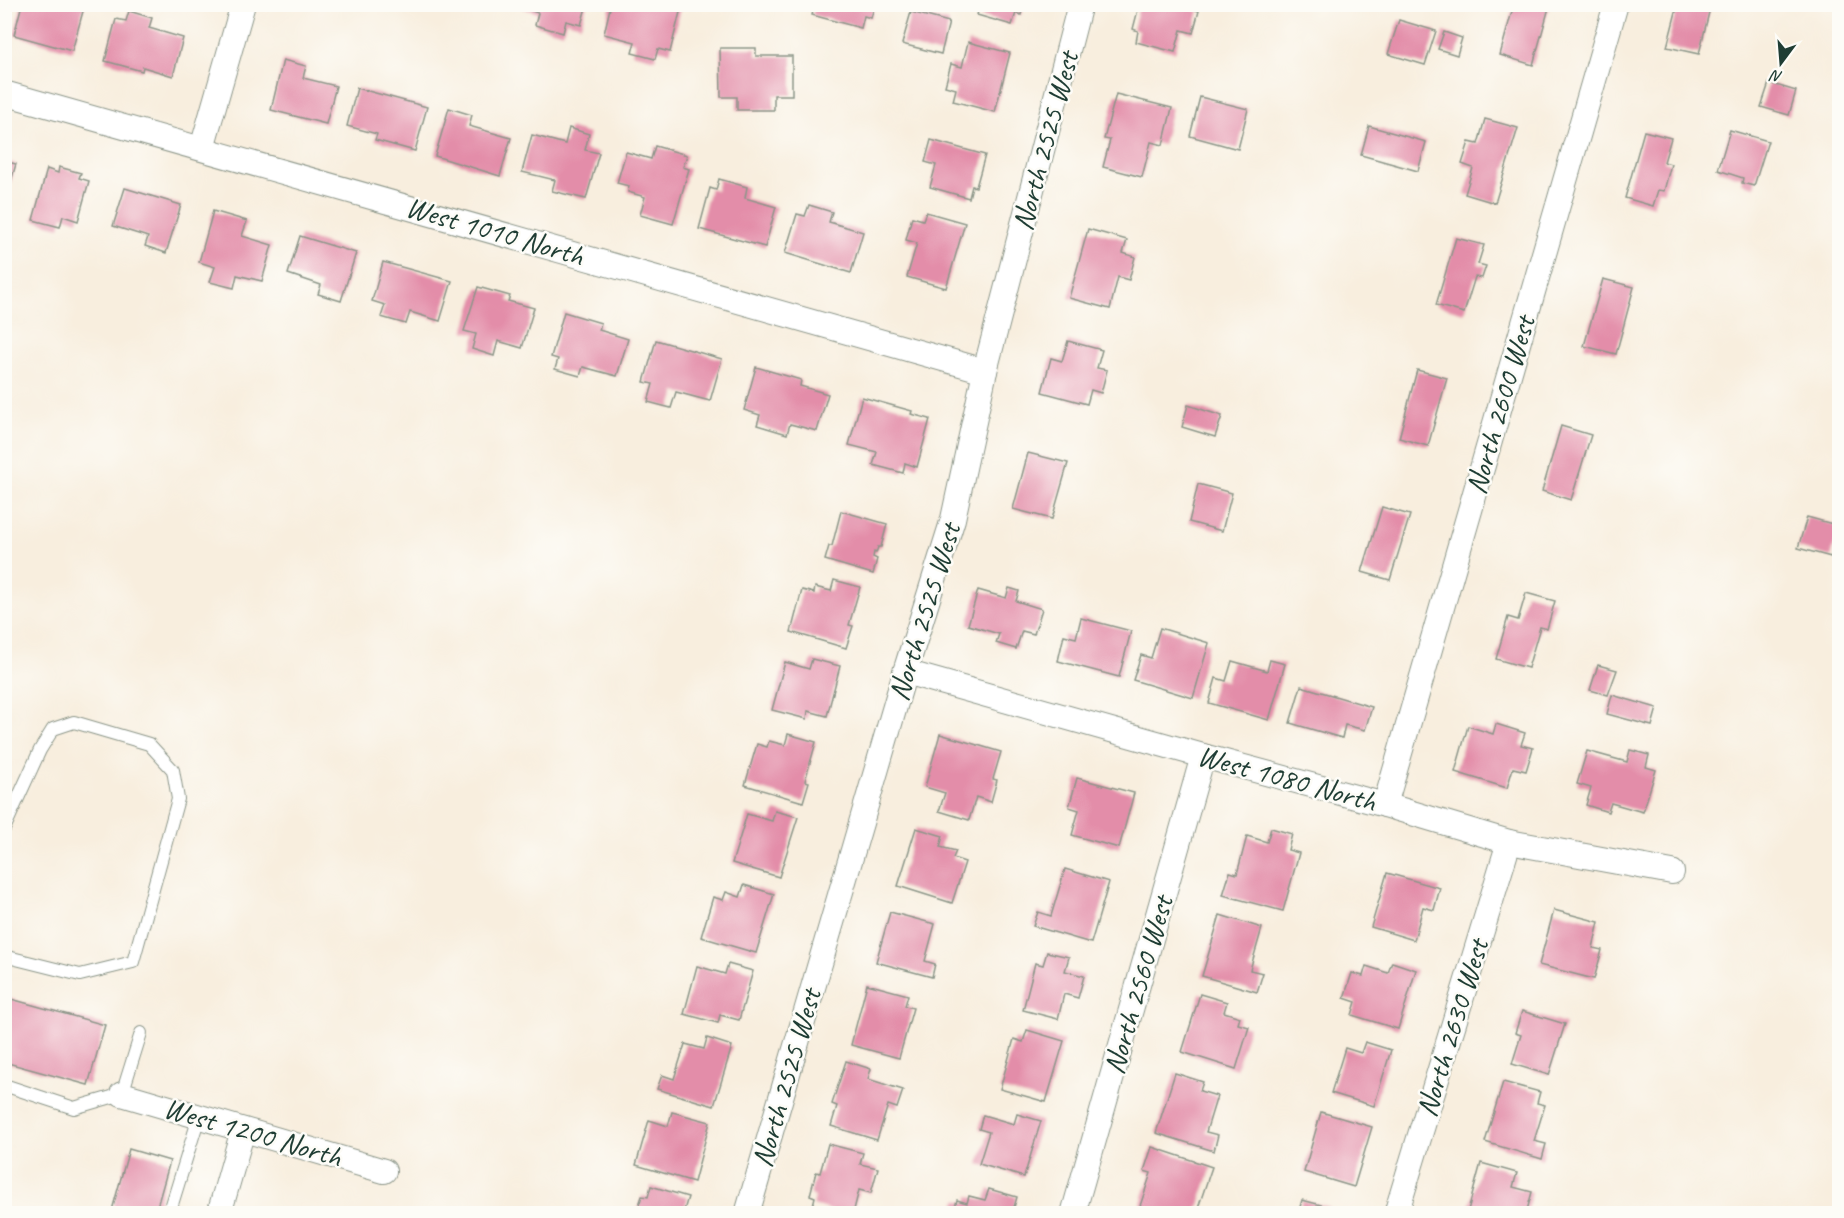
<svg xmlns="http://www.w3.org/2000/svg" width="1844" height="1218" viewBox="0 0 1844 1218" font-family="Caveat,sans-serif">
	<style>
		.building { fill: #e38da9 }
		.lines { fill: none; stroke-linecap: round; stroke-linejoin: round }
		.service-casing { stroke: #8c9689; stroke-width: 14 }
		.minor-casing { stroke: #8c9689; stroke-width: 26 }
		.service { stroke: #fff; stroke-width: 12 }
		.minor { stroke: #fff; stroke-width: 24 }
		.labels { text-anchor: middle; stroke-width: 5; stroke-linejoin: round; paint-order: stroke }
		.street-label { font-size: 30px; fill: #1f3d34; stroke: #fdfcf7 }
	</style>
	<rect width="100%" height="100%" fill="#fdfcf7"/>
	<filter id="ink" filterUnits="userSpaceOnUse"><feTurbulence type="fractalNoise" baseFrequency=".0167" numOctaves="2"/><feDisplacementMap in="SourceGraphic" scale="12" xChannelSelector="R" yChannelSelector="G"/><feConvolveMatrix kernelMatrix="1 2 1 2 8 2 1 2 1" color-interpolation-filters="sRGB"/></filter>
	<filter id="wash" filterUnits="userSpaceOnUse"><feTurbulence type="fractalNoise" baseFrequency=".008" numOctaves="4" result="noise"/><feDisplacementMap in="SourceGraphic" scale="24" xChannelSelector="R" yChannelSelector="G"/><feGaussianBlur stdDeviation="1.35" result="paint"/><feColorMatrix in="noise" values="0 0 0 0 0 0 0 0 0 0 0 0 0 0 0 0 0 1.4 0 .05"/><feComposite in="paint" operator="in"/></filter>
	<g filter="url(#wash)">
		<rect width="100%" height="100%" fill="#f8eede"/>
		<g id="blocks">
			<g class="building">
				<polygon points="22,4 85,4 72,51 14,35"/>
				<polygon points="511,4 587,4 581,25 566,21 563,33 535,25 538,13"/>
				<polygon points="611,4 667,4 681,8 670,52 658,49 655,59 632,53 635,42 604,34"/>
				<polygon points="815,4 875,4 871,18 864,16 861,28 812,15"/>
				<polygon points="980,4 1024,4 1021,15 1016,13 1012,25 977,15"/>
				<polygon points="1145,4 1175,4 1199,11 1193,33 1181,30 1175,52 1136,42 1138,31 1133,29 1139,6 1144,7"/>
				<polygon points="1514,4 1550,4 1533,65 1500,55"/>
				<polygon points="1678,4 1711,4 1699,54 1667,47"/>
				<polygon points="129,11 152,18 149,28 183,38 173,76 143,67 142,71 105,61 116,19 126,21"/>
				<polygon points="911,12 949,22 941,54 902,44"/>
				<polygon points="1399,20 1436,31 1425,65 1388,54"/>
				<polygon points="1444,32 1462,38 1457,55 1438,49"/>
				<polygon points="968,42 1010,53 995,112 953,101 956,89 945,86 951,64 962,67"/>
				<polygon points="720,48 756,48 756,56 792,56 792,95 774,95 774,110 737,110 737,97 721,97"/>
				<polygon points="283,60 306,66 303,78 336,86 326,124 271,110"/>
				<polygon points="1769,83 1796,91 1789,115 1761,107"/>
				<polygon points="357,88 427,107 415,151 375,140 377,134 347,126"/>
				<polygon points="1116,94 1172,108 1163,145 1151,142 1142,177 1103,167 1110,140 1104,139"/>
				<polygon points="1200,97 1248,109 1238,149 1190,136"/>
				<polygon points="449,108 472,115 469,126 511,138 500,176 435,156"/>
				<polygon points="1485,119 1518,128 1495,203 1465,194 1473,168 1462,164 1469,142 1478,144"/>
				<polygon points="1369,126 1426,142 1418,171 1361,155"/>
				<polygon points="569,128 589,134 585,150 599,153 586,199 552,191 555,180 522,172 532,135 565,144"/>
				<polygon points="1730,130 1768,141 1754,186 1742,183 1743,178 1718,170"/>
				<polygon points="1644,131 1671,138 1664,162 1671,164 1664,191 1658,190 1653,206 1625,198"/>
				<polygon points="931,140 985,155 976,187 972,186 969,198 930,187 936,165 925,162"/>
				<polygon points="655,146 687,155 683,167 689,169 673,224 640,215 645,197 628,192 629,186 617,183 626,152 651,159"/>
				<polygon points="4,161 16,164 5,202 4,202"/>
				<polygon points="59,167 81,173 79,178 89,181 78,221 63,216 60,227 33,220 47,169 58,173"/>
				<polygon points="719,179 747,187 745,198 776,207 765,247 699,229 710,188 716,190"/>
				<polygon points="125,188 181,205 166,253 145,246 148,237 113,226"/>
				<polygon points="809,205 832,212 829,222 863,232 851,273 785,253 797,214 805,216"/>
				<polygon points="213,211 247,221 242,236 272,245 262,281 237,275 234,288 210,282 215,267 199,262"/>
				<polygon points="926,212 965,223 946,288 907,277 917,243 906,240 912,217 923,220"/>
				<polygon points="1088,229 1127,240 1123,253 1135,257 1129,280 1118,277 1110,309 1069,298"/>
				<polygon points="300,236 356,253 341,301 318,294 321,285 288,274"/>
				<polygon points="1456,238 1484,245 1478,264 1486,266 1482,278 1475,277 1464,313 1436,305"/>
				<polygon points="383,262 452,281 440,321 410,312 406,324 381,317 385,305 372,301"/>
				<polygon points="1603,279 1634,287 1616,354 1584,346"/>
				<polygon points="478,287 510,296 508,301 534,308 522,348 498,341 494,356 472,349 476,334 464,331"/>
				<polygon points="564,312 601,323 599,330 628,339 617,376 583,367 580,376 555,369 558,359 551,357"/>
				<polygon points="656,340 722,359 710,401 676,392 671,408 648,402 653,384 644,382"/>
				<polygon points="1068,341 1102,350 1097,368 1107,370 1101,393 1091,390 1087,404 1042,392 1051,358 1062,361"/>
				<polygon points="756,367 801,380 800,386 828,394 817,431 790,424 787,434 757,425 760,415 744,410"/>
				<polygon points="1417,370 1447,378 1428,446 1399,438"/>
				<polygon points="862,397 912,411 911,414 930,419 917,467 905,463 903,473 873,465 877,452 849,445"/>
				<polygon points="1188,405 1222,416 1215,437 1182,427"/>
				<polygon points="1561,426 1591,435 1571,500 1542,491"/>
				<polygon points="1028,453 1068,463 1052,519 1013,509"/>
				<polygon points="1198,484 1232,493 1222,531 1189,522"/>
				<polygon points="1382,507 1410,515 1390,580 1362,572"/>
				<polygon points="841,511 887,524 881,547 878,547 876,553 874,552 873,557 877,559 873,574 825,560 829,546 832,546"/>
				<polygon points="1807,517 1840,526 1831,557 1798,548"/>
				<polygon points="834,580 860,587 849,625 853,626 846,648 791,632 802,590 814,593 815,587 831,591"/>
				<polygon points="1009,588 1019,591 1016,601 1042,609 1034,634 1022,631 1016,649 996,643 999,634 968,625 978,590 1006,598"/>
				<polygon points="1526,593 1555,601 1547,629 1540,627 1528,668 1496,659 1508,617 1518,620"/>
				<polygon points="1081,618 1131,631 1119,677 1058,661 1064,635 1076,638"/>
				<polygon points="1160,628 1209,643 1193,698 1133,680 1141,655 1151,658"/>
				<polygon points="812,659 840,666 827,716 808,711 807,719 772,710 785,662 809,669"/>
				<polygon points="1270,660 1285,664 1269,720 1209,703 1216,678 1226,681 1232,661 1267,671"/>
				<polygon points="1598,665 1617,670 1608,695 1590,690"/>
				<polygon points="1301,686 1372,707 1365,730 1345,725 1342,738 1290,723"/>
				<polygon points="1612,695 1657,708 1652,726 1607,714"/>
				<polygon points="1496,724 1525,733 1521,745 1533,748 1526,771 1513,768 1507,788 1455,772 1468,726 1493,734"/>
				<polygon points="788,734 816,742 805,781 809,782 803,802 745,785 757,744 767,747 769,741 785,745"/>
				<polygon points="940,734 1001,752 993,779 997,780 991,802 976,797 969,820 939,811 945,793 925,787"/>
				<polygon points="1630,750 1649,755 1646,767 1656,770 1643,812 1611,803 1608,812 1586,805 1591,788 1577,784 1587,751 1627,762"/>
				<polygon points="1077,778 1134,793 1119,848 1072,835 1079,810 1069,807"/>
				<polygon points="775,811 798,817 779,877 732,863 747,814 772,821"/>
				<polygon points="916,828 943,836 940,847 956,851 953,858 965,862 952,903 898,886"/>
				<polygon points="1271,828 1292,834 1288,850 1299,853 1283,911 1223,895 1230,872 1237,874 1247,836 1267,842"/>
				<polygon points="1065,869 1109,882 1091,943 1033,926 1038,912 1051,916"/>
				<polygon points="1387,873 1440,888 1434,910 1423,907 1414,940 1371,927"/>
				<polygon points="744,885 774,894 756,953 701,937 713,897 723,900 726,892 740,897"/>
				<polygon points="1554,910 1599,922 1593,948 1602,950 1594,979 1539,965"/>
				<polygon points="890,912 935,924 925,961 935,964 932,977 876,962"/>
				<polygon points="1220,915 1262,928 1250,970 1263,973 1257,992 1202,976"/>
				<polygon points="1047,952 1069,957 1065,971 1084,976 1078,998 1064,994 1058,1019 1023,1010 1035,963 1043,965"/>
				<polygon points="1392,962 1416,970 1398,1029 1352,1015 1356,1002 1344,998 1352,973 1363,976 1366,966 1388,973"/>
				<polygon points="728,964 753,971 739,1020 720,1015 718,1023 684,1014 697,966 725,974"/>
				<polygon points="867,984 908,995 905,1006 913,1008 899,1058 851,1045"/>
				<polygon points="1200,994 1227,1002 1224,1012 1240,1017 1238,1024 1249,1027 1236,1069 1182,1052"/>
				<polygon points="4,997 105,1025 88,1085 4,1062"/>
				<polygon points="1522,1011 1565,1024 1549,1075 1512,1064 1521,1035 1515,1033"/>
				<polygon points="1027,1030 1064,1041 1046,1102 1000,1089 1014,1039 1023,1042"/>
				<polygon points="707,1038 732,1046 714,1106 657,1089 662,1075 674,1079 685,1044 704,1049"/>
				<polygon points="1365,1042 1391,1050 1374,1106 1331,1093 1345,1048 1361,1053"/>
				<polygon points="846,1061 871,1069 868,1079 903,1090 897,1108 888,1105 877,1140 831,1126 837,1106 832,1104"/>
				<polygon points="1175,1073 1203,1082 1200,1091 1217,1096 1206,1132 1218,1135 1214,1151 1156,1133"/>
				<polygon points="1503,1082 1540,1092 1537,1103 1545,1105 1534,1141 1546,1144 1542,1159 1485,1142"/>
				<polygon points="672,1112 710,1122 694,1182 636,1165 649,1120 668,1126"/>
				<polygon points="1321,1112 1372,1127 1354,1187 1304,1172"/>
				<polygon points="1017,1114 1041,1121 1024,1177 979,1164 989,1132 979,1129 983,1115 1014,1124"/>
				<polygon points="828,1144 863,1153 860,1164 878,1168 871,1193 859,1190 853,1214 843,1214 813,1205 815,1197 810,1195 816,1172 820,1173"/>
				<polygon points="1152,1147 1212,1167 1196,1214 1152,1214 1139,1209 1151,1173 1144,1171"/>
				<polygon points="129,1149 170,1161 155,1214 111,1214"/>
				<polygon points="1481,1163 1517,1173 1513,1187 1532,1192 1526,1214 1467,1214"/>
				<polygon points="651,1186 688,1197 683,1214 636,1214 642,1196 648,1197"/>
				<polygon points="989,1189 1017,1197 1012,1214 953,1214 957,1200 967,1203 969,1196 985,1200"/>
				<polygon points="1302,1200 1329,1207 1328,1214 1298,1214"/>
			</g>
		</g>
	</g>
	<g filter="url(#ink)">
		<use href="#blocks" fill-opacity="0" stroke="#8c9689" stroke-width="1.5"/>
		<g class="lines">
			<g class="service-casing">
				<g id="service">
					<polyline points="4,829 40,750 53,729 74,722 149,744 173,770 178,799 133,962 80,975 4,956"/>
					<polyline points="4,1085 74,1108 122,1094 141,1033"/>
					<polyline points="169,1214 199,1117"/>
				</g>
			</g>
			<g class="minor-casing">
				<g id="minor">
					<polyline points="4,93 985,371"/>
					<polyline points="202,148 243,4"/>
					<polyline points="905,672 1203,756 1385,805 1509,842 1672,872"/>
					<polyline points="1385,805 1616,4"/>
					<polyline points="122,1094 384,1171"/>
					<polyline points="219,1214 243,1130"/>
					<polyline points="747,1214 905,672 953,519 985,371 1080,4"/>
					<polyline points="1073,1214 1203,756"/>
					<polyline points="1396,1214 1509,842"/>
				</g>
			</g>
			<use href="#service" class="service"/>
			<use href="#minor" class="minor"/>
		</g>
	</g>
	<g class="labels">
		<g class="street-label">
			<text transform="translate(1045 141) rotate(-75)" y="10">North 2525 West</text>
			<text transform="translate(495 231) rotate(16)" y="10">West 1010 North</text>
			<text transform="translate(1500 405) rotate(-74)" y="10">North 2600 West</text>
			<text transform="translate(924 612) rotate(-73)" y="10">North 2525 West</text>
			<text transform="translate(1287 778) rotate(15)" y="10">West 1080 North</text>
			<text transform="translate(1138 985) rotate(-74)" y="10">North 2560 West</text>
			<text transform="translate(1452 1028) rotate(-73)" y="10">North 2630 West</text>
			<text transform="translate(786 1078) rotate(-74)" y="10">North 2525 West</text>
			<text transform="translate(253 1132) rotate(16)" y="10">West 1200 North</text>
		</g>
	</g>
	<rect width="1844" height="1218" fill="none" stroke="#fdfcf7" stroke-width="24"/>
	<g transform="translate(1781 63) rotate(196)" stroke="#fdfcf7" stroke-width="4.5" paint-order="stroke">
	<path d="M0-4.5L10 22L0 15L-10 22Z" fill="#1f3d34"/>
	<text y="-9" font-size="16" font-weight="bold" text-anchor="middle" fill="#1f3d34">N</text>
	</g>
</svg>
